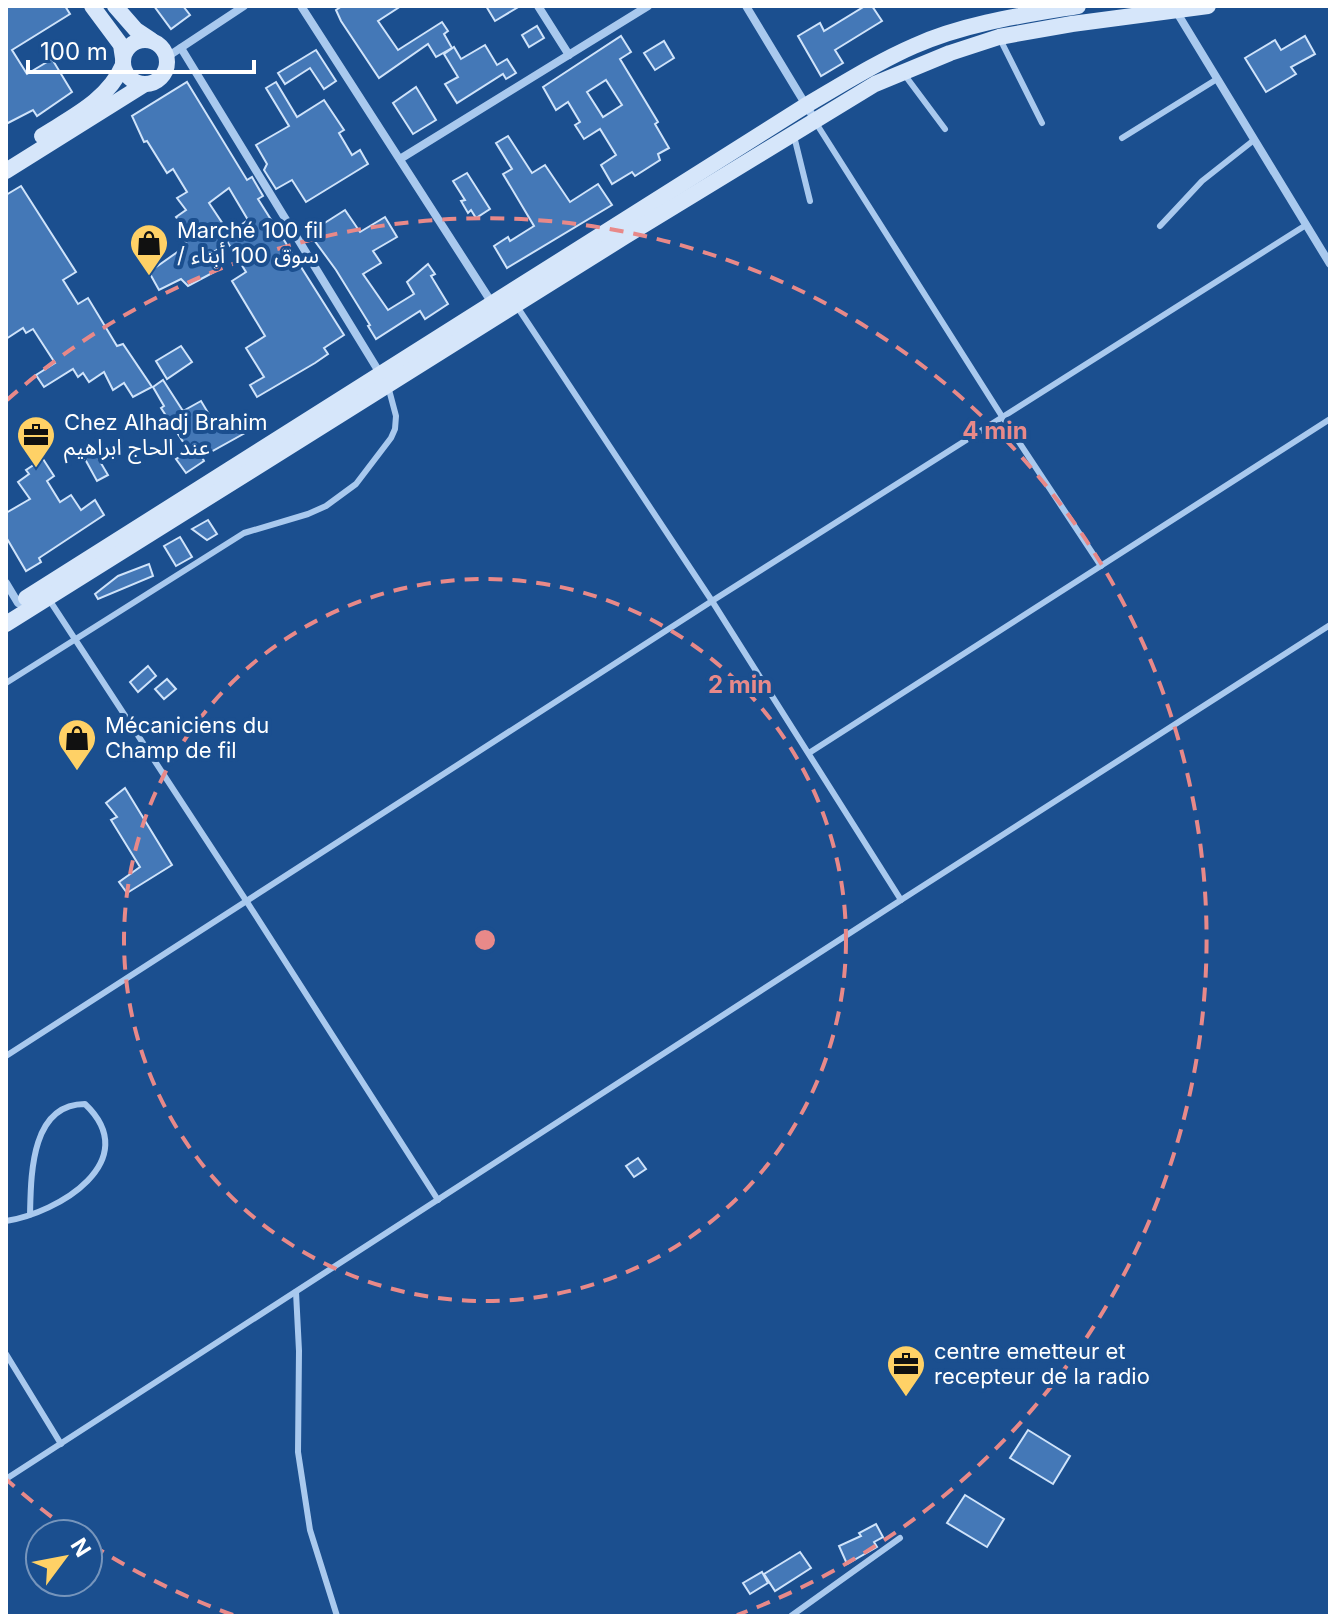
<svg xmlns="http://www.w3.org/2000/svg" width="1336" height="1622" viewBox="0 0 1336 1622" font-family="Inter,'Noto Sans Arabic',sans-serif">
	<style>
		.building { fill: #4478b7; stroke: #cfe3fa; stroke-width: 2; fill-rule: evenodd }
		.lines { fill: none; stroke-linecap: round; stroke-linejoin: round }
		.lane { stroke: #a9c9ee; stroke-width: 6 }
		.street { stroke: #a9c9ee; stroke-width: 8 }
		.secondary { stroke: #d6e6fa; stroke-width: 16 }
		.ring { fill: none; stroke: #e88989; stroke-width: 4; stroke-dasharray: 14 10 }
		.labels { text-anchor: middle; stroke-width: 8; stroke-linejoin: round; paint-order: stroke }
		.poi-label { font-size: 22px; fill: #fff; stroke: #1b4f8f; text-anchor: start }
		.centre { fill: #e88989; stroke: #1b4f8f; stroke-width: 4 }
		.ring-label { font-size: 24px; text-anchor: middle; font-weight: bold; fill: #e88989; stroke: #1b4f8f; stroke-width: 8; stroke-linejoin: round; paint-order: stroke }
	</style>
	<rect width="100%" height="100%" fill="#1b4f8f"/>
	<g class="building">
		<polygon points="6,6 65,6 70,14 12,50 27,74 52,59 72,92 37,116 33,110 6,124"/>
		<polygon points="154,6 183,6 190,15 171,29"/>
		<polygon points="342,6 401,6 378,21 398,50 442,22 448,31 444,34 452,48 436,57 428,44 379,78 341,21 336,10"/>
		<polygon points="486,6 520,6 495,21"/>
		<polygon points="865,6 872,6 882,21 835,50 843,63 821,76 798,36 820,23 824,31"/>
		<polygon points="537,26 544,38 529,47 522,35"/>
		<path d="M 621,36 L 631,52 L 620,59 L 658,122 L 655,124 L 669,148 L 658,154 L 660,160 L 635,176 L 632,172 L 612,184 L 601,165 L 616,155 L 600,129 L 584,139 L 575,125 L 580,122 L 568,102 L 556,110 L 543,87 ZM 606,80 L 622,105 L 603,117 L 587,92 Z"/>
		<polygon points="1305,36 1315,54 1291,67 1296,74 1266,92 1245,58 1275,40 1281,50"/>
		<polygon points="664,41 674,58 655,70 644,53"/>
		<polygon points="485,45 497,65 507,59 516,73 506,79 503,74 457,103 445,84 458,77 444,54 454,47 461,59"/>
		<polygon points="316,50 336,81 324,89 310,68 285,84 278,73"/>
		<path d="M 187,82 L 247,180 L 252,177 L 263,196 L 258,199 L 344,335 L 324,348 L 328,354 L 315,363 L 257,397 L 250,385 L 264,377 L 246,348 L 265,336 L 232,281 L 246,272 L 228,243 L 207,256 L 216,271 L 188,286 L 181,279 L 159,290 L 149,272 L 186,246 L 184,243 L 191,239 L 176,217 L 186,210 L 177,198 L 187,192 L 173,169 L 167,173 L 147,141 L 144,142 L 132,116 ZM 229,188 L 248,220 L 229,233 L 209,203 Z"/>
		<polygon points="276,82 297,117 324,100 344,130 339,133 352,155 360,150 368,164 306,202 292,180 276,189 264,170 267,164 256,145 289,126 266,88"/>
		<polygon points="416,87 436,120 413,134 393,103"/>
		<polygon points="508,136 532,173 545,165 570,202 598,184 612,205 507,268 494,246 508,237 510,241 534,226 503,174 512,169 496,143"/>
		<polygon points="467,173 490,209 476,218 471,210 468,213 461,201 465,200 453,181"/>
		<polygon points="21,186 76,272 63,280 78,304 88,298 117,346 123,344 152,387 133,397 124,383 113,390 104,372 89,382 83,373 78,377 73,369 44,387 36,375 55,363 33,329 26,333 23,328 6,339 6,195"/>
		<polygon points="345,210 360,232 385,217 397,237 373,251 381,263 363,274 388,310 414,294 407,282 428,264 435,274 431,276 448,304 425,319 420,311 376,339 368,326 370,325 336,270 309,233"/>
		<polygon points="181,346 192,362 167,379 156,361"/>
		<polygon points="163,380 183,411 201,401 219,431 236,421 245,433 202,457 204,461 186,473 176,459 189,451 161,408 164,406 153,387"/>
		<polygon points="95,453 108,475 97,481 85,459"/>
		<polygon points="43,459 54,476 47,481 60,502 71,495 81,510 95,500 104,515 39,558 41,562 26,571 6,537 6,513 30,499 18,482 29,474 26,470"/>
		<polygon points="208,520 217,534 207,540 192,529"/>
		<polygon points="180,537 192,557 176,566 164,546"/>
		<polygon points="149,564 153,576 98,599 95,594 118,576"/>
		<polygon points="148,666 156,676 138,692 130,682"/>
		<polygon points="167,679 176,689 164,699 155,689"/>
		<polygon points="125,788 172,865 127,893 119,882 140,867 111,820 117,817 106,803"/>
		<polygon points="638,1158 646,1169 634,1177 626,1166"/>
		<polygon points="1028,1430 1070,1456 1053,1484 1010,1458"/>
		<polygon points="965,1495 1004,1519 987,1547 947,1523"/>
		<polygon points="876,1524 883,1537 874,1542 877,1547 847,1564 839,1546 861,1536 859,1533"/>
		<polygon points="800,1552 811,1568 775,1591 764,1574"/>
		<polygon points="762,1572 768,1583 750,1594 743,1583"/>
	</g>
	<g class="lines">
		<g class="lane">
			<polyline points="999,37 1042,123"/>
			<polyline points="904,74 945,129"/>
			<polyline points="816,123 1003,418 1101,566"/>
			<polyline points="794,136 810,201"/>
			<polyline points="1122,138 1217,79"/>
			<polyline points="1160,226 1202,181 1254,140"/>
			<polyline points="516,305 712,601 901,900 1330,625"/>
			<polyline points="50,601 247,902 438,1200"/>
			<polyline points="6,683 244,533 308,514 326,506 356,484 391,438 395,429 396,416 388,386"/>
			<polyline points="809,753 1330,419"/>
			<polyline points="6,1056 712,601 1306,225"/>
			<path d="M 6,1221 C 58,1213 145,1161 85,1104 C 30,1104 31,1177 30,1215"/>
			<polyline points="296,1292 299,1351 298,1452 310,1530 337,1616"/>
			<polyline points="6,1354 61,1444"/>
			<polyline points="6,1479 901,900"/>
			<polyline points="791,1616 900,1538"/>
		</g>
		<g class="street">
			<polyline points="301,6 492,303"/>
			<polyline points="538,6 569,55"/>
			<polyline points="746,6 815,120"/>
			<polyline points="1176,11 1330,264"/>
			<polyline points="181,48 381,375"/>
			<polyline points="167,57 244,6"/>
			<polyline points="400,159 648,6"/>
			<polyline points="6,583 18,603"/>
		</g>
		<g class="secondary">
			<polyline points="92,6 121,45 123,58"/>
			<polyline points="115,6 136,30 151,40"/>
			<circle cx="145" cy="62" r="22"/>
			<path d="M 42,136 C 72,117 108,100 123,65"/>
			<polyline points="6,171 145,84"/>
			<path d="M 26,598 L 805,106 C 841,85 877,62 914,46 C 965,23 1024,15 1078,6"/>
			<polyline points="6,624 624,237 875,84 950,53 999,37 1072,24 1208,6"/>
		</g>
	</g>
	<g class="ring">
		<circle cx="485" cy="940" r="361"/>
		<path d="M233 1615A721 721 0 0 1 92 1545M71 1531A721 721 0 0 1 7 1480M7 400A721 721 0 1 1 737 1615"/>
	</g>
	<defs>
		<g id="shop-pin" transform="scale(2)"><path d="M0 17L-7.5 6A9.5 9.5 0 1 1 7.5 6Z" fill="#ffd166" stroke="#1b4f8f"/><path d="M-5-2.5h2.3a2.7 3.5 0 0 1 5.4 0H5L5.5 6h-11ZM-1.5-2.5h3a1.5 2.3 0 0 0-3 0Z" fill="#111"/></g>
		<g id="office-pin" transform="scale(2)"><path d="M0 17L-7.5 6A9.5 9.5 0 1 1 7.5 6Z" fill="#ffd166" stroke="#1b4f8f"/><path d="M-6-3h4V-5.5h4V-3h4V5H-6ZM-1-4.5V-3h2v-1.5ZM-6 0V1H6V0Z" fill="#111"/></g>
	</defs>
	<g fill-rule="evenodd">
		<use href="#shop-pin" x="149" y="243"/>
		<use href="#office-pin" x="36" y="435"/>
		<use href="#shop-pin" x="77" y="738"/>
		<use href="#office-pin" x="906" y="1364"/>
	</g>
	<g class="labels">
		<g class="poi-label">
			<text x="177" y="238">Marché 100 fil<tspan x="177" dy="25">/ سوق 100 أبناء</tspan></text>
			<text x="64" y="430">Chez Alhadj Brahim<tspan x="64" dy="25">عند الحاج ابراهيم</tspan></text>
			<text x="105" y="733">Mécaniciens du<tspan x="105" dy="25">Champ de fil</tspan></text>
			<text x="934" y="1359">centre emetteur et<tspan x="934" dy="25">recepteur de la radio</tspan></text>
		</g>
	</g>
	<circle cx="485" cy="940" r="12" class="centre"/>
	<g class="ring-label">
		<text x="995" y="439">4 min</text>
		<text x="740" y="693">2 min</text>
	</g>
	<rect width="1336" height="1622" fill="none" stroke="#ffffff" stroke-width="16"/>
	<g transform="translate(64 1558) rotate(58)"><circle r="38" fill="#1b4f8f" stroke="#7695bc" stroke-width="2"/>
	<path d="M0-6L14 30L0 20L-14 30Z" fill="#ffd166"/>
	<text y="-12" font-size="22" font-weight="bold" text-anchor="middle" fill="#ffffff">N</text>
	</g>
	<path d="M28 60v12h226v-12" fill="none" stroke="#ffffff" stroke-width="4"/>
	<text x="40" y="60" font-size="24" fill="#ffffff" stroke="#1b4f8f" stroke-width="6" paint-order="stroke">100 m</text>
</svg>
